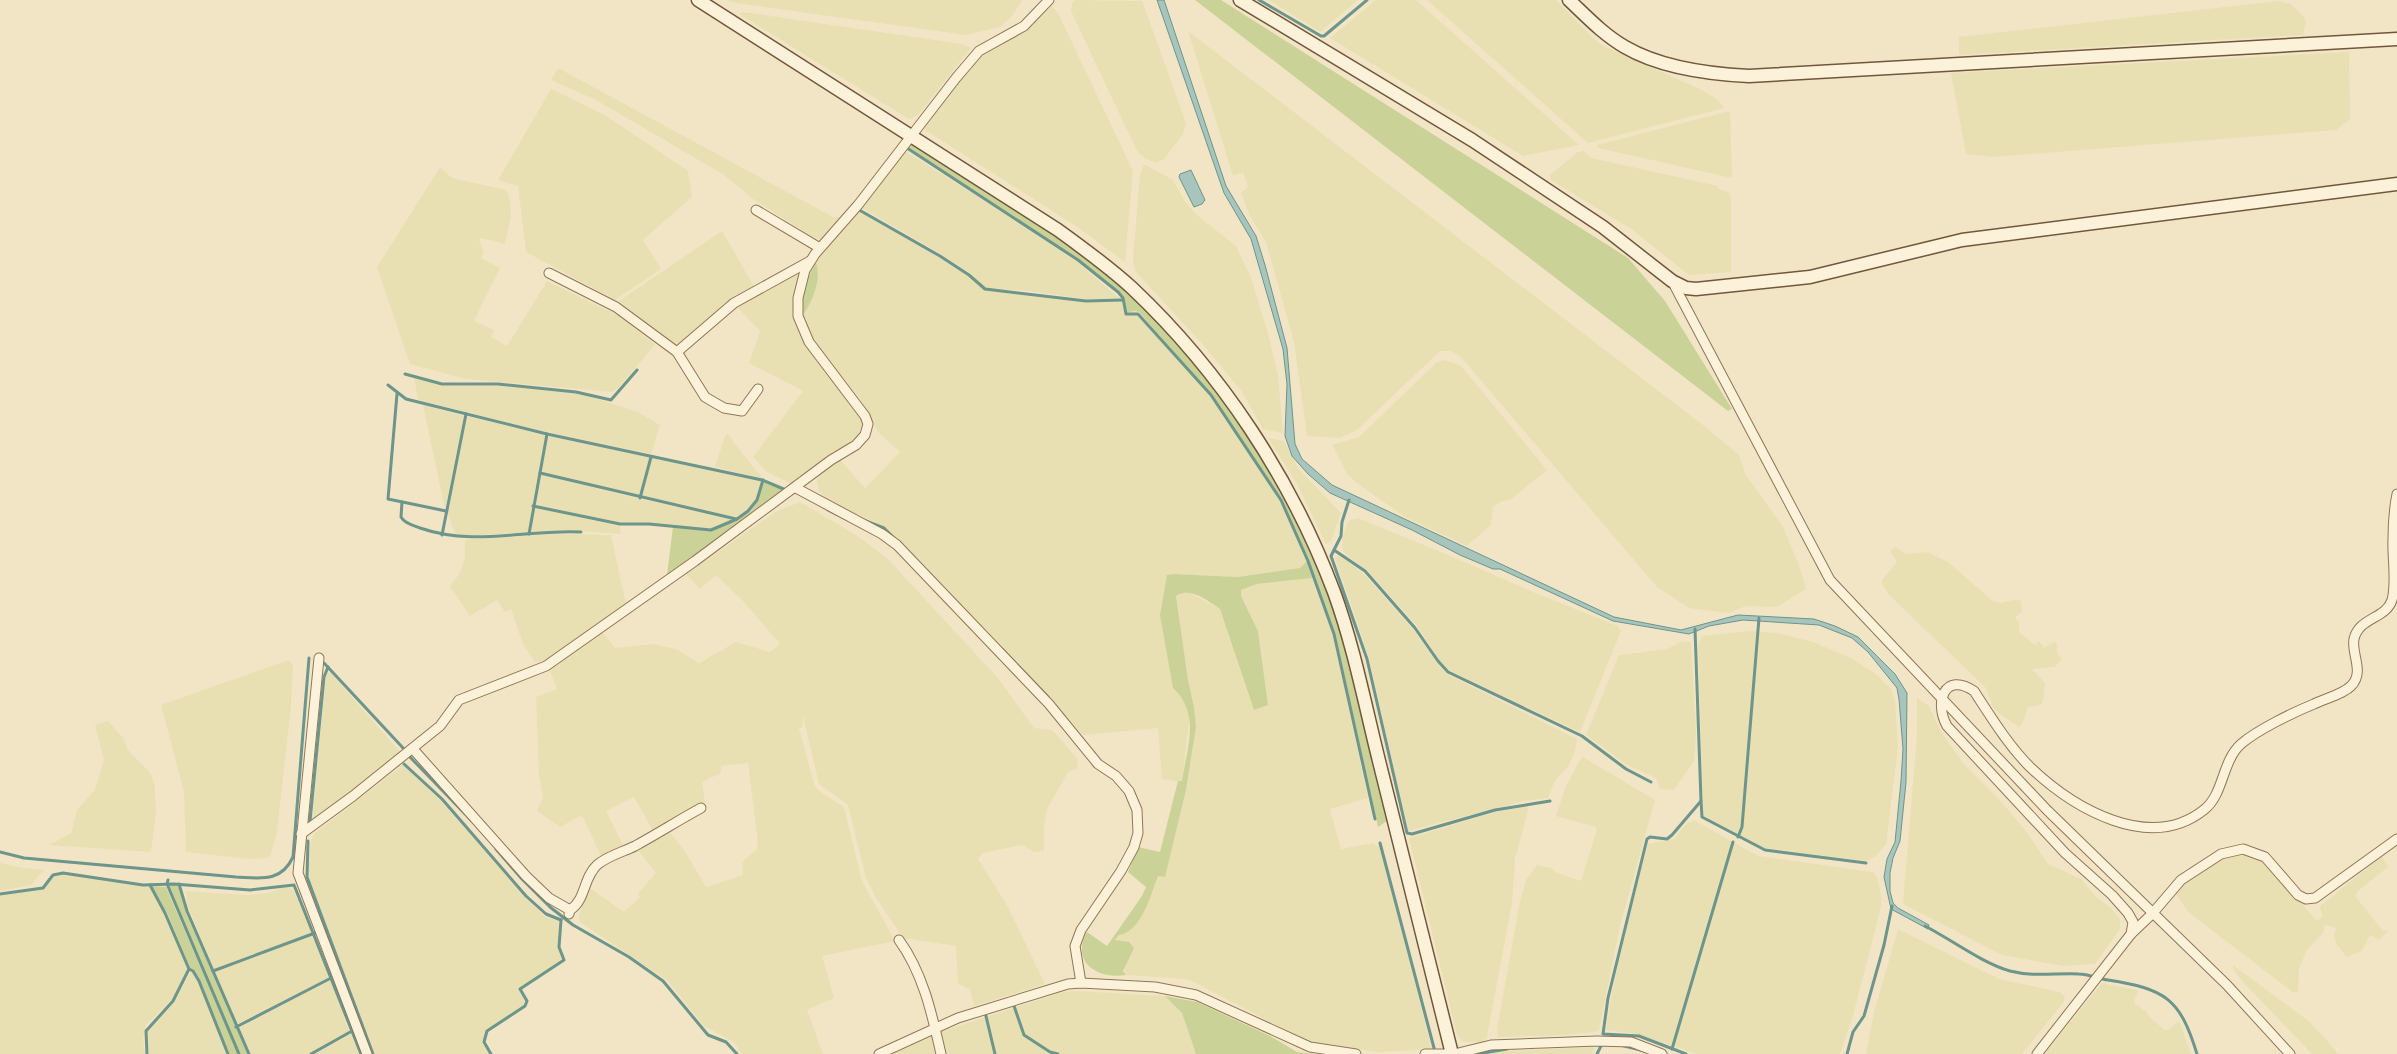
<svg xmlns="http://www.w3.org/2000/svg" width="2397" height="1054" viewBox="0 0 2397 1054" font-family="'Noto Serif',serif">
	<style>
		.farmland { fill: #e8e0b2 }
		.green { fill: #cbd297 }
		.water { fill: #a7c5bc; stroke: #6c958b }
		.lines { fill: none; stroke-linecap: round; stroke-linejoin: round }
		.stream { stroke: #6c958b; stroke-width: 3 }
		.street-casing { stroke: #8f7659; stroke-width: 11 }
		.secondary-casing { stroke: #71573c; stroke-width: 15 }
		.street { stroke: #fcf2d9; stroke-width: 9 }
		.secondary { stroke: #fcf2d9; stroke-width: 12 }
	</style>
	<rect width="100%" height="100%" fill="#f2e5c5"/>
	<g class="farmland">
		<polygon points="728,0 1022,0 1013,15 1000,27 966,35 735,3"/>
		<polygon points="1075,0 1142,1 1186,123 1183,134 1164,159 1156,163 1146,159 1137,151 1071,11 1072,4"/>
		<polygon points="1269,0 1358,0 1320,32"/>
		<polygon points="1376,0 1416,0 1579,145 1523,156 1330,38"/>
		<polygon points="1427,0 1556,0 1593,38 1602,45 1702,90 1718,100 1724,108 1588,143"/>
		<polygon points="2278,1 2291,4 2304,17 2306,22 2303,35 1960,55 1959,53 1959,37"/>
		<polygon points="1052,6 1058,13 1133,171 1125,262 1076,226 925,130 925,125 957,81 983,53 1026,30"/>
		<polygon points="743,12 962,44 971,48 918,115 909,119 739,14"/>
		<polygon points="1188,31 1703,425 1739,455 1746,475 1783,527 1800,568 1806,589 1777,607 1746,606 1728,613 1689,608 1657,587 1460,356 1451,351 1440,351 1357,430 1340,438 1307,436 1294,342 1266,242 1250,216 1241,193 1248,187 1243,172 1233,176"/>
		<polygon points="2349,52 2350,119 2336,130 1994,157 1966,154 1951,73"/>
		<polygon points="558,68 833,217 842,217 821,240 811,236 753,199 724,175 596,100 551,80"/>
		<polygon points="551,89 605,115 688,171 692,197 643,240 661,269 615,300 526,252 518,186 498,180"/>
		<polygon points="1730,111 1732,178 1598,148 1597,145"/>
		<polygon points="905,151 977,196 1077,262 1120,299 1086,299 1020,290 997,290 985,288 971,274 941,254 862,208"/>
		<polygon points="1584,151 1591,158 1718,186 1719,189 1728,192 1731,198 1731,272 1689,275 1631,229 1551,180 1550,175 1578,152"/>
		<polygon points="1144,164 1173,180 1186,203 1198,216 1236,246 1251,278 1268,333 1278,375 1283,433 1263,429 1242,392 1205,347 1135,271 1133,259 1140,174"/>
		<polygon points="440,167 452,178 506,190 510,200 511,216 505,244 481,238 479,241 484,251 481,258 500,268 474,321 494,330 491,337 507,346 547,281 619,316 655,345 617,389 612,392 466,379 410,364 377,267"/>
		<polygon points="859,211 939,257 969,276 985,290 1086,302 1122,302 1126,315 1137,314 1210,396 1280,500 1307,561 1300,568 1238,577 1174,574 1173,688 1181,696 1190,713 1182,782 1162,779 1158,728 1083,735 1010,654 885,527 858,515 826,498 819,491 817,481 819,475 840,460 865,488 900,452 878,432 861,400 812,340 802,316 807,309 818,271 816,263 830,243"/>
		<polygon points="722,231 754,287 680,344 670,342 619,301"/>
		<polygon points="800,269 802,271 796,315 863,416 863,424 855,441 792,484 767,472 753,457 803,391 749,363 760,331 737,307"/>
		<polygon points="1445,360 1461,366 1547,470 1511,499 1500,502 1493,507 1491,525 1467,546 1405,517 1358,484 1347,474 1332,445 1359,437 1437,362"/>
		<polygon points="414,377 441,386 499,386 582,394 638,412 660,425 651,454 546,432 418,400"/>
		<polygon points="423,405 464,416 445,509"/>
		<polygon points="466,416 546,435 528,533 456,536 447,511"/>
		<polygon points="728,434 734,443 763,479 715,467 725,436"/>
		<polygon points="547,436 650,457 639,496 540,473"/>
		<polygon points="1268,438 1284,441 1298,468 1341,513 1331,541 1326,544 1296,482"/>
		<polygon points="652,458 762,481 756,500 747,511 736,518 642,497"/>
		<polygon points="540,474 640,499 735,519 711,529 649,523 621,523 534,505"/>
		<polygon points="800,502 856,535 886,557 998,678 1034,728 1051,730 1056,734 1077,758 1078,768 1068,772 1047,809 1044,826 1044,851 1034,852 1022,845 983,853 978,859 1008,907 1045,984 974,1006 970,989 958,984 956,946 903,938 875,896 866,878 848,805 819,784 803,716 802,727 799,728 814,784 819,791 844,807 862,881 895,941 822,956 834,998 807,1010 823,1054 742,1054 734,1042 704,1026 667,980 580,922 579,916 587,889 591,889 624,912 640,897 638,893 656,873 637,849 668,830 686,853 706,887 743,875 742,862 757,849 758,842 748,763 721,766 721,773 702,782 705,803 653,831 634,797 606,811 624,847 601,856 582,815 560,827 537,811 543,798 539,775 536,697 557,689 550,671 602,632 615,648 653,644 676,649 699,663 736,642 770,652 780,644 743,601 716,575 700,589 686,574 777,511"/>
		<polygon points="534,507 620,526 621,534 563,530 530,533"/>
		<polygon points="1358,518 1460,560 1528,590 1618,626 1621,631 1580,732 1450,671 1439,660 1417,626 1367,570 1343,552 1342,540 1347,524 1350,520"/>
		<polygon points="553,534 611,535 626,604 560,650 541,662 535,662 523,644 511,609 505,612 497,600 470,616 450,586 460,573 465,558 465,540"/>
		<polygon points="1895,547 1906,554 1927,552 1948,562 1993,601 2001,603 2017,599 2021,601 2022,612 2015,617 2019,623 2019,632 2035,645 2039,641 2044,648 2054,642 2057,644 2057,653 2062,660 2054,667 2032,669 2045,683 2043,701 2041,705 2028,707 2022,724 2019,727 1997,712 1992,706 1986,688 1889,595 1882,584 1882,580 1897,562 1890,551"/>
		<polygon points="1338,555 1363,573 1413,629 1437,663 1447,674 1577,739 1575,752 1568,767 1556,779 1548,798 1524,801 1408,831 1369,658 1335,558"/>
		<polygon points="1312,578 1333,635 1368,798 1330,809 1341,849 1373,843 1380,848 1432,1049 1378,1052 1310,1043 1194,982 1184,979 1126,975 1115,941 1119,935 1138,922 1158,876 1165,876 1186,790 1196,727 1194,707 1188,680 1176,596 1181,593 1190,593 1220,609 1254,710 1268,705 1258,631 1241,596 1241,590 1257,584"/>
		<polygon points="1748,631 1778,633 1816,643 1853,659 1876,674 1891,689 1895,700 1898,747 1886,844 1875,857 1867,861 1764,848 1703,815 1698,645 1702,636"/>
		<polygon points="1683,641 1691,642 1696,735 1694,761 1674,790 1660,789 1656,778 1627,765 1586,735 1619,655 1667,649"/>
		<polygon points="289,660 293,665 291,707 277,832 271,854 268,858 249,859 186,852 184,792 161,705"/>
		<polygon points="330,672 400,752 312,822 326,676"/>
		<polygon points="1917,698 1929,706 1941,732 1964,764 1999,799 2028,834 2048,864 2081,879 2094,895 2111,908 2120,919 2120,929 2095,964 2063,966 2002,955 1903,904 1917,735"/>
		<polygon points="108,721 123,738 128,750 151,774 155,788 156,813 151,852 49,845 71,833 77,810 95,790 104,760 95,725"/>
		<polygon points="1583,757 1655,800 1620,926 1599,1030 1595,1032 1564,1035 1498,1037 1497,1029 1520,901 1526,880 1537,865 1552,868 1555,872 1581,881 1597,829 1596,827 1556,816 1565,788 1580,760"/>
		<polygon points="403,765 441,801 525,897 545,917 559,921 558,947 562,959 518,989 525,1001 523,1006 486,1030 482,1042 490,1054 375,1054 309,878 308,866 311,840 315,833"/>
		<polygon points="1526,806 1529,807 1515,859 1512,903 1487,1037 1482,1042 1463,1042 1457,1035 1409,838 1496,812"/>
		<polygon points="1694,820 1758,856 1873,872 1877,877 1882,900 1879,915 1853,1016 1840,1054 1696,1054 1637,1034 1606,1030 1611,998 1626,928 1648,844 1674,839 1686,824"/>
		<polygon points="2235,851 2255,854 2274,869 2290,894 2297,898 2317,921 2323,916 2319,907 2382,856 2388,867 2357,892 2356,897 2383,931 2389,930 2379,940 2370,935 2362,951 2347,957 2337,945 2334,936 2336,928 2325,925 2323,933 2307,950 2299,968 2298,991 2294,993 2188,912 2174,891 2180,882"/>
		<polygon points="0,863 24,868 44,870 31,885 0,891"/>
		<polygon points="63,874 149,886 170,924 188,968 173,998 146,1025 143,1037 145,1054 0,1054 0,896 44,889 54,876"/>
		<polygon points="282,888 290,888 294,891 312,933 214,969 187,904 186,891 247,895 268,893"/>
		<polygon points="1898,929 1999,979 2060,992 2065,997 2063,1003 2022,1054 1866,1054 1874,1012"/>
		<polygon points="312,936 330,977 237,1024 215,971"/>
		<polygon points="2233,965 2310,1022 2339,1054 2312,1054 2242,981 2233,969"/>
		<polygon points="191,971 198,982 227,1054 149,1054 147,1031 174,1003"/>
		<polygon points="331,980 349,1031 308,1054 250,1054 238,1028"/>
		<polygon points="2102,983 2137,990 2138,992 2134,1001 2135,1004 2147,1012 2147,1015 2165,1030 2168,1030 2179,1021 2191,1054 2044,1054"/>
		<polygon points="1078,991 1165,996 1182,1013 1196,1054 944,1054 940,1032 1063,992"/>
		<polygon points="351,1034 359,1054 315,1054"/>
		<polygon points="932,1036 938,1054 892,1054"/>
		<polygon points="1593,1047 1594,1049 1592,1054 1488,1054 1505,1051"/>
	</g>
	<g class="green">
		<polygon points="1195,0 1221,0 1628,258 1665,301 1732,409 1728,411"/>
		<path d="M 911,141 C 986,189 1063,233 1129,291 C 1144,304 1157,321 1170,336 C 1251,424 1310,529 1344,643 C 1362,701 1373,762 1387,821 L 1378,827 L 1335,634 L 1309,560 L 1282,499 L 1212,395 L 1139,312 L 1134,311 L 1127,313 L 1124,298 L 1119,292 L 1078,259 L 907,147 Z"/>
		<path d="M 816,263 C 822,279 812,303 802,316 C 800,297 806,279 816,263 Z"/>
		<polygon points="764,481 782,488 786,492 667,575 673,527 711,531 737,520 749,512 758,501"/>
		<path d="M 1307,561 L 1312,578 L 1257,584 L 1241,590 L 1241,596 L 1258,631 L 1268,705 L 1254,710 L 1220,609 C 1208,601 1190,586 1176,596 L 1188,680 L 1194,707 L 1196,727 L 1186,790 L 1165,877 L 1158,876 C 1150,896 1142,931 1119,935 L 1115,940 L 1129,942 L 1134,948 L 1123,971 L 1126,975 C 1098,980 1070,962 1087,932 L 1107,946 L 1142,896 L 1146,887 L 1128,872 L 1138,847 L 1160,852 L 1178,781 L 1182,781 C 1187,748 1201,714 1173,688 L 1160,615 L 1167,575 L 1174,574 L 1238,577 L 1300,568 Z"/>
		<polygon points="168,885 178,885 186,912 248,1054 240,1054 234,1043"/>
		<polygon points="151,886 166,887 238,1054 229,1054 200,981 190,968 167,913"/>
		<polygon points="1165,996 1197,1002 1270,1036 1297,1052 1315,1054 1196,1054 1182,1013"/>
	</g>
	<g class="water">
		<polygon points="1157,0 1164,0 1226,186 1256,236 1265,265 1287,348 1295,444 1302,459 1332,485 1614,617 1681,630 1738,615 1814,619 1835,626 1858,637 1895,674 1907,693 1906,782 1900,841 1893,858 1890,873 1890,891 1893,903 1898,908 1929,925 1928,929 1891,909 1884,877 1887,859 1895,842 1901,781 1903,749 1899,699 1897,688 1868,652 1852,638 1819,625 1743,620 1709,626 1689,634 1613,621 1500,569 1493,569 1460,555 1412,530 1330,493 1308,474 1292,456 1285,436 1287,384 1283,349 1251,239 1224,193"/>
		<polygon points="1191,170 1205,200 1202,204 1194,207 1179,177 1180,174"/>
	</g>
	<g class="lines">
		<g class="stream">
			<polyline points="1259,0 1321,36 1324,36 1367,0"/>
			<polyline points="907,148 1078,260 1118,292 1123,298 1126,314 1138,314 1211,395 1281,500 1308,561 1334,634 1375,819"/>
			<polyline points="861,211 940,256 969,275 985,289 1086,301 1123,300"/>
			<polyline points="405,374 442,384 498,384 576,392 611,400 637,370"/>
			<polyline points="388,385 406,399 547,434 762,480 786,490"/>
			<polyline points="397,394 388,499 446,511"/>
			<polyline points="540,473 736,519"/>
			<polyline points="640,498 651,457"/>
			<polyline points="1349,500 1342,522 1341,536 1331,556 1367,659 1407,833 1412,834 1495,810 1550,801"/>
			<path d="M 402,502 L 401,517 C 405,524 413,525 420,528 C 475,547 526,529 581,532"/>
			<polyline points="533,506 620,524 649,524 711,530 737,519 748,511 757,500 763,480"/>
			<polyline points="828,510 852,522"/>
			<polyline points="858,518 884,528 895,539"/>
			<polyline points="529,534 547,434"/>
			<polyline points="442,535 466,414"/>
			<polyline points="1334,550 1365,571 1415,628 1438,661 1448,672 1582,736 1626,769 1651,782"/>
			<polyline points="1002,649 1048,697"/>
			<polyline points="324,663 404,749"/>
			<polyline points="410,757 472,821"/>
			<polyline points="404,764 442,799 526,896 546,914 561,920"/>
			<polyline points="1701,801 1702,817 1765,850 1866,863"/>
			<polyline points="310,821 324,677 328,667"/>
			<polyline points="1738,837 1742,827 1759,618"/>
			<polyline points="308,841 307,877 373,1054"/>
			<polyline points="1380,843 1434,1048"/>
			<polyline points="496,849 522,879 550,907 573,925 629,957 663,981 708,1035 726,1042 737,1054"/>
			<path d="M 0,852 L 24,858 L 236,877 C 260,878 281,883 293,857 L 309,658"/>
			<polyline points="168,880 167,884 239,1054"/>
			<polyline points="179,884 187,911 249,1054"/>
			<polyline points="0,894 43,888 53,875 63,873 143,885 174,884 250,890 294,885 361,1054"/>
			<path d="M 1925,926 C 1952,940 1982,963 2010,971 C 2033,977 2055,973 2079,974 C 2089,974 2098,979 2108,980 C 2165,989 2180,998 2197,1054"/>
			<polyline points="189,969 193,971 199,981 228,1054"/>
			<polyline points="213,971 315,933"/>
			<polyline points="1013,1003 1024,1035 1050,1052 1058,1054"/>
			<polyline points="985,1012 995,1054"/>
			<polyline points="236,1027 333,977"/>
			<polyline points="1620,1045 1641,1050"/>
			<polyline points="1672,1049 1733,842"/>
			<polyline points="147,1054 146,1031 173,1001 189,969 165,913 150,885"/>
			<polyline points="311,1054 352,1031"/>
			<polyline points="491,1054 484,1042 487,1031 525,1006 527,1001 520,989 564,960 559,947 561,920"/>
			<polyline points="1478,1054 1507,1049"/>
			<polyline points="1597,1054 1602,1044"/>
			<polyline points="1686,1054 1639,1036 1603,1034 1608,998 1647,839 1650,837 1667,839 1672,835 1701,801 1695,629"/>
			<polyline points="1847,1054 1853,1032 1864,1016 1884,945 1892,906"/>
		</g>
		<g class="street-casing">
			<g id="street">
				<polyline points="756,210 820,248"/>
				<polyline points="549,273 616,307 677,352 705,397 724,408 742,411 758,389"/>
				<polyline points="1672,281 1830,580 2047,810 2227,985 2290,1054"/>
				<polyline points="677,352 734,303 810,261"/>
				<polyline points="796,488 882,534 897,545 1049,704 1098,764 1116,776 1129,791 1137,810 1138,833 1134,847 1121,871 1081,930 1075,946 1081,983"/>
				<polyline points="319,658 298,873 367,1054"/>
				<polyline points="413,749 526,876 549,898 570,910"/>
				<polyline points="301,834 353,796 440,726 459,700 546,666 695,561 831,460 856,445 865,435 868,424 865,416 809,342 798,316 798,298 805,270 815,254 858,205 956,78 979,51 1024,26 1049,0"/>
				<path d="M 569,914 L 570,910 C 586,900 583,878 597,865 C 607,856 623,852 635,846 C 657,834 679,820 701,808"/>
				<path d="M 2131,934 L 2133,922 L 2128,913 L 2112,895 L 2065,853 L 1947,726 C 1934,703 1944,671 1974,691 C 1991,717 2008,745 2030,767 C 2073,808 2150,854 2205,809 C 2224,793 2222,761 2241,744 C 2257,730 2294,712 2314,704 C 2326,698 2342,695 2351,686 C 2365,672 2351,654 2354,639 C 2359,617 2386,619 2392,600 C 2397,581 2392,559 2393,539 C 2393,524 2394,509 2397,494"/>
				<path d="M 899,940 C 923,973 932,1014 941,1054"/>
				<polyline points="879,1054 958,1018 1068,984 1081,983 1155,987 1196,995 1310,1047 1356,1054"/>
				<polyline points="1425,1054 1449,1054"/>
				<polyline points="1454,1054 1491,1045 1597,1041 1631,1042 1662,1054"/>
				<polyline points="2037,1054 2131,934 2152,914 2181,880 2221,854 2243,849 2265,857 2298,895 2306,899 2315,898 2397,839"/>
			</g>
		</g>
		<g class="secondary-casing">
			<g id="secondary">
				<path d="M 698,0 L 1058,230 C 1083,248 1109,267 1132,288 C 1221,372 1291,478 1334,592 C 1354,647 1365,705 1379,761 C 1403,859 1428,956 1452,1054"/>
				<polyline points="1240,0 1472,140 1603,227 1672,281 1686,288 1696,289 1810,277 1962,240 2397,184"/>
				<path d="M 1569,0 C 1587,17 1604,35 1625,47 C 1661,68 1708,74 1749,76 L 2397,39"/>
			</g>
		</g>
		<use href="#street" class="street"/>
		<use href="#secondary" class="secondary"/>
	</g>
</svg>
